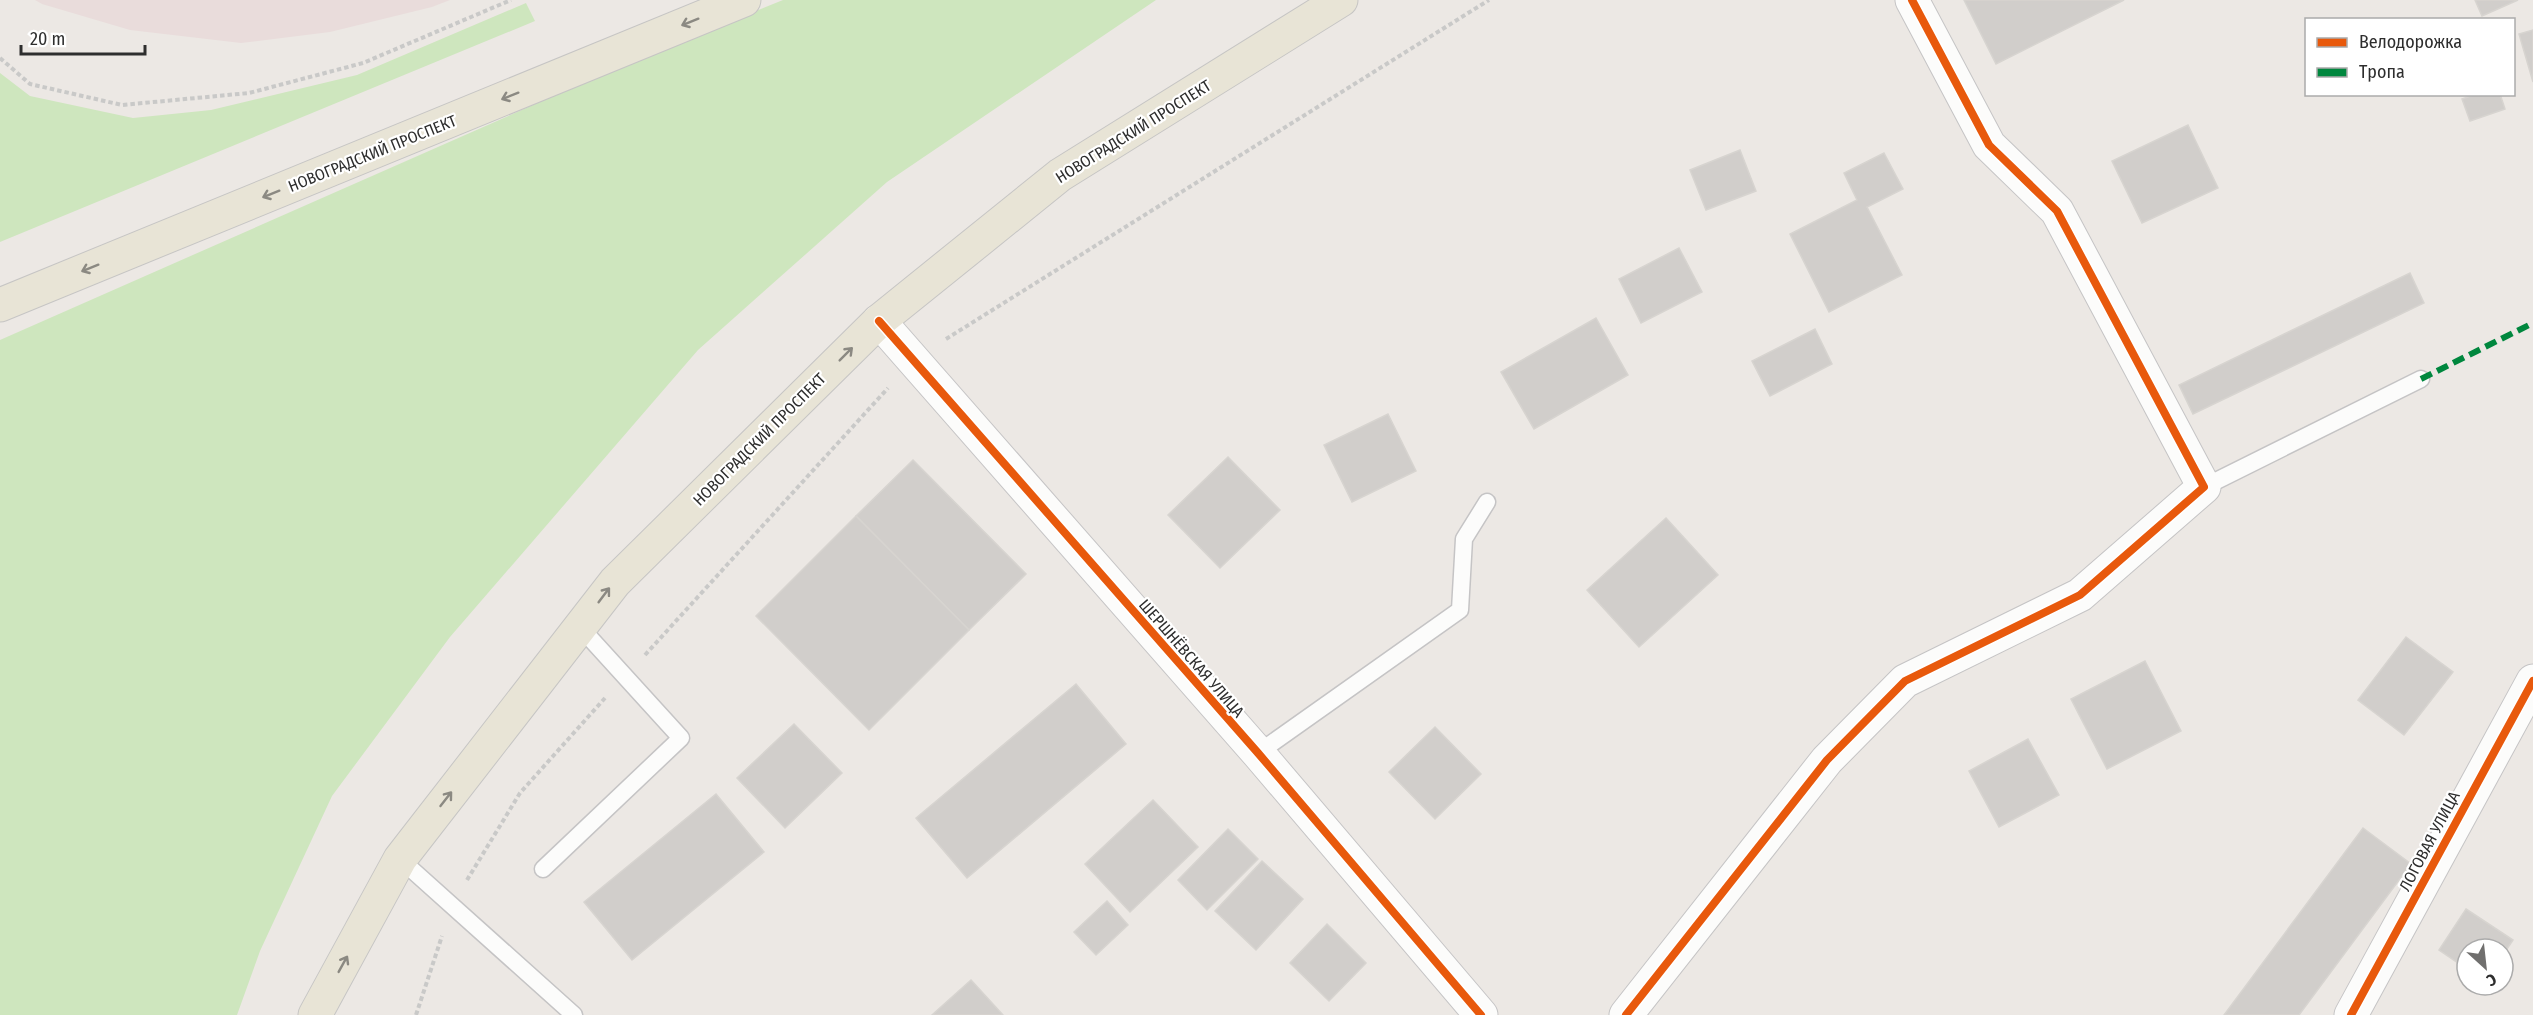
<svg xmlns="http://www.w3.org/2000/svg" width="2533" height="1015" viewBox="0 0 2533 1015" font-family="'Fira Sans Condensed',sans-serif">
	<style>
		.medical { fill: #e9dcdb }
		.green { fill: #cee6be }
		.building { fill: #d1cecb; stroke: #d7d4d0; stroke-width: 1.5 }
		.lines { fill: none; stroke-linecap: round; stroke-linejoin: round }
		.service-casing { stroke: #c5c4c5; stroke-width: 19 }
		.minor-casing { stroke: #c5c4c5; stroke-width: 35 }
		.primary-casing { stroke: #c6c5c4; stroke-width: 35 }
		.path { stroke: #c9c9c8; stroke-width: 4; stroke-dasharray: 4.5 3; stroke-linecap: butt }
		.service { stroke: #fcfcfb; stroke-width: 16 }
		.minor { stroke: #fcfcfb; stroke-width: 33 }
		.primary { stroke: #e8e4d6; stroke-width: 33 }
		.quiet { stroke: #00873e; stroke-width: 6; stroke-dasharray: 12 6; stroke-linecap: butt }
		.cycleway-casing { stroke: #fff; stroke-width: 11 }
		.cycleway { stroke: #e8590c; stroke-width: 8 }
		.oneway { stroke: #8b8982 }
		.labels { text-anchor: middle; stroke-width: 4.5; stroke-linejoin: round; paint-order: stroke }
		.street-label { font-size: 16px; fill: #2e2e2e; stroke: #fff }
	</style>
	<rect width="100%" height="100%" fill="#ece8e4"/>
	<polygon class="medical" points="35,0 450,0 432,7 330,32 241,43 130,30 42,4"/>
	<g class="green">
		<polygon points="783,0 1156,0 887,182 698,350 450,637 332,796 260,951 237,1015 0,1015 0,340 642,57"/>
		<polygon points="526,3 535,21 0,242 0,73 30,96 133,118 211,110 357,75"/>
	</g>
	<g class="building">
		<polygon points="1964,0 2124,0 1996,64"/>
		<polygon points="2475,0 2518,0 2482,16"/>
		<polygon points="2533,30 2533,82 2519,34"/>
		<polygon points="2476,94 2500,94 2505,109 2470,121 2462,99"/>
		<polygon points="2188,125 2218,188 2142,223 2112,161"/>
		<polygon points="1740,150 1756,191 1706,210 1690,170"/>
		<polygon points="1884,153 1903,189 1867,207 1902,275 1829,312 1790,234 1857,200 1844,173"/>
		<polygon points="1679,248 1702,292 1641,323 1619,279"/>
		<polygon points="2410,273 2424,303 2193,414 2179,385"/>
		<polygon points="1596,318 1628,375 1534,429 1501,372"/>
		<polygon points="1815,329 1832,364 1770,396 1752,361"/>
		<polygon points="1388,414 1416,471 1352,502 1324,445"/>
		<polygon points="1228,457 1280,510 1220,568 1168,515"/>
		<polygon points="913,460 1026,574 969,630 856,516"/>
		<polygon points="856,516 969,630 869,730 756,616"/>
		<polygon points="1666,518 1718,575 1639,647 1587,590"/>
		<polygon points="2406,637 2453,672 2404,735 2358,700"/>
		<polygon points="2145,661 2181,731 2107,769 2071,699"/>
		<polygon points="1076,684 1126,744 967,878 916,818"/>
		<polygon points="794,724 842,773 785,828 737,778"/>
		<polygon points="1435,727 1481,774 1435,819 1389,772"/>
		<polygon points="2028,739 2059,795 1999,827 1969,771"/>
		<polygon points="716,794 764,852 632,960 584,902"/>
		<polygon points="1153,800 1198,847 1130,912 1085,864"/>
		<polygon points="2363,828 2411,864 2299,1015 2224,1015"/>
		<polygon points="1228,829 1258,859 1207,910 1178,880"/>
		<polygon points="1262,861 1303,899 1256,950 1215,911"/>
		<polygon points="1107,901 1128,925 1096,955 1074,932"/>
		<polygon points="2466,909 2513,940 2503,955 2503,949 2467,949 2467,969 2439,950"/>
		<polygon points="1327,924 1366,963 1329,1001 1290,963"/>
		<polygon points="971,980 1003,1015 932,1015"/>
	</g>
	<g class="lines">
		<g class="service-casing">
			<g id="service">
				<polyline points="2204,487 2421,379"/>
				<polyline points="1258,753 1460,610 1464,539 1487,502"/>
				<polyline points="400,859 574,1015"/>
				<polyline points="543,869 681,738 580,627"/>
			</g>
		</g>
		<g class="minor-casing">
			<g id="minor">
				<polyline points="879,321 1258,753 1481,1015"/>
				<polyline points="1626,1015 1827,760 1905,681 2080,595 2204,487 2057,211 1989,145 1912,0"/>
				<polyline points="2351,1015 2533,681"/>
			</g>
		</g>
		<g class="primary-casing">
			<g id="primary">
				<polyline points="0,305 744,0"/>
				<polyline points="315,1015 400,859 615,582 879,321 1060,175 1341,0"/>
			</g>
		</g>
		<g class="path">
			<polyline points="0,58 30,84 122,105 249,93 363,63 511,0"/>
			<polyline points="946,339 1489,0"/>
			<polyline points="645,655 888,388"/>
			<polyline points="467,880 520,793 605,698"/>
			<polyline points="416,1015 442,936"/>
		</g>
		<use href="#service" class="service"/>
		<use href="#minor" class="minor"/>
		<use href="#primary" class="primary"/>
		<polyline class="quiet" points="2421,379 2533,323"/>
		<g class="cycleway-casing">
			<g id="cycleway">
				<polyline points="879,321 1258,753 1481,1015"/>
				<polyline points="1626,1015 1827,760 1905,681 2080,595 2204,487 2057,211 1989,145 1912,0"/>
				<polyline points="2351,1015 2533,681"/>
			</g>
		</g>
		<use href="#cycleway" class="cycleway"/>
	</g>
	<defs><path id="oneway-shaft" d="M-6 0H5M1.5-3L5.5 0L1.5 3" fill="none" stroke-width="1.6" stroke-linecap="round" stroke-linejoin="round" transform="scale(1.5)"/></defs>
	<g class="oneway">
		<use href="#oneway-shaft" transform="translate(690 22) rotate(158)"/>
		<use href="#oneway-shaft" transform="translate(510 96) rotate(158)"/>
		<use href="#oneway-shaft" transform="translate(271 194) rotate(158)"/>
		<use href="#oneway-shaft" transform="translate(90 268) rotate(158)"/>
		<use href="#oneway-shaft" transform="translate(846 354) rotate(-45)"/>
		<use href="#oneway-shaft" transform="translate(604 595) rotate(-53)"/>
		<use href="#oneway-shaft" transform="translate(446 799) rotate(-52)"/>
		<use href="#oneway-shaft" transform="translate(343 964) rotate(-61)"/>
	</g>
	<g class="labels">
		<g class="street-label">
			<text transform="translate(1133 131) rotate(-32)" y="6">НОВОГРАДСКИЙ ПРОСПЕКТ</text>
			<text transform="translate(372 153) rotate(-22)" y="6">НОВОГРАДСКИЙ ПРОСПЕКТ</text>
			<text transform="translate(759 439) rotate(-45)" y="6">НОВОГРАДСКИЙ ПРОСПЕКТ</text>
			<text transform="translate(1192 658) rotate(49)" y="6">ШЕРШНЁВСКАЯ УЛИЦА</text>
			<text transform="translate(2429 841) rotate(-62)" y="6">ЛОГОВАЯ УЛИЦА</text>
		</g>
	</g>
	<rect x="2305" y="18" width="210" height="78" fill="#ffffff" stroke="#ababab" stroke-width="1.5"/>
	<rect x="2317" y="38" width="30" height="9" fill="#e8590c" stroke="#ababab" stroke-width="1.5"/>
	<text x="2359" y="48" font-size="18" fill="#2e2e2e">Велодорожка</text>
	<rect x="2317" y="68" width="30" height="9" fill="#00873e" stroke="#ababab" stroke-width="1.5"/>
	<text x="2359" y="78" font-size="18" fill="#2e2e2e">Тропа</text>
	<g transform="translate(2485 967) rotate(153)"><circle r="28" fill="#ffffff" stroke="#ababab" stroke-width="1.5"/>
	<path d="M0-4.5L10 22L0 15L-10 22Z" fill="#706f6e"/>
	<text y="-9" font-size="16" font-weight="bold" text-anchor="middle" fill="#2e2e2e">С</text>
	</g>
	<path d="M21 45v9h124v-9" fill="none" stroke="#2e2e2e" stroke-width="3"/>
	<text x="30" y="45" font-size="18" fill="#2e2e2e" stroke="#ffffff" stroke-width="4.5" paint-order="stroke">20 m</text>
</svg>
